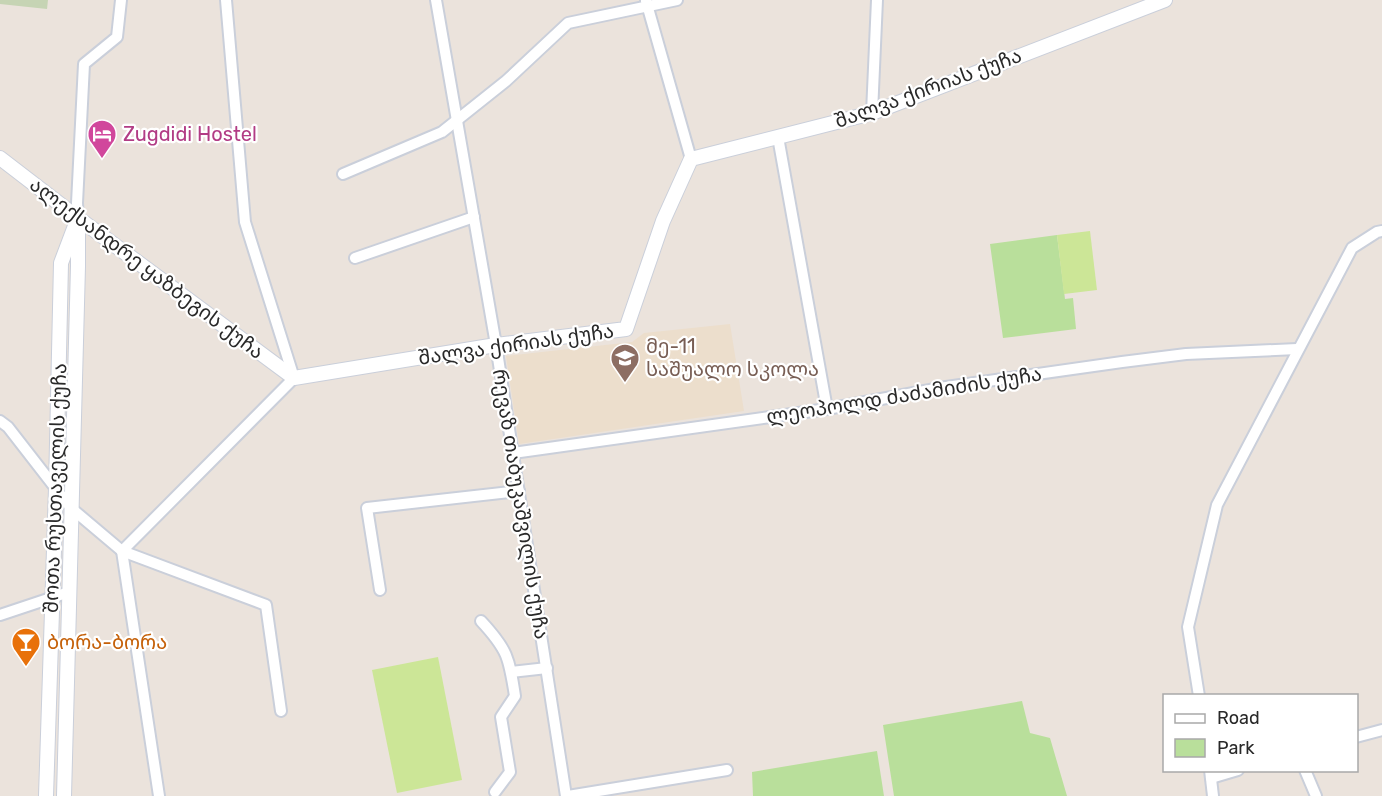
<svg xmlns="http://www.w3.org/2000/svg" width="1382" height="796" viewBox="0 0 1382 796" font-family="Rubik,'Noto Sans Georgian',sans-serif">
	<style>
		.education { fill: #ecdecc }
		.green { fill: #b9df9b }
		.cemetery { fill: #c6d4b4 }
		.pitch { fill: #cce697 }
		.lines { fill: none; stroke-linecap: round; stroke-linejoin: round }
		.minor-casing { stroke: #cacfda; stroke-width: 14 }
		.tertiary-casing { stroke: #cacfda; stroke-width: 16 }
		.minor { stroke: #fff; stroke-width: 10 }
		.tertiary { stroke: #fff; stroke-width: 14 }
		.labels { text-anchor: middle; stroke-width: 4.5; stroke-linejoin: round; paint-order: stroke }
		.street-label { font-size: 20px; fill: #292929; stroke: #fff }
		.hotel-label { font-size: 20px; fill: #b23c85; stroke: #fff; text-anchor: start }
		.education-label { font-size: 20px; fill: #785e54; stroke: #fff; text-anchor: start }
		.food-label { font-size: 20px; fill: #c56008; stroke: #fff; text-anchor: start }
	</style>
	<rect width="100%" height="100%" fill="#ebe3dc"/>
	<polygon class="education" points="730,324 744,411 519,444 506,356 632,342 644,333"/>
	<g class="green">
		<polygon points="1057,235 1065,299 1073,298 1076,329 1003,338 990,244"/>
		<polygon points="1022,701 1030,733 1050,738 1067,796 894,796 883,725"/>
		<polygon points="877,751 884,796 753,796 752,772"/>
	</g>
	<polygon class="cemetery" points="0,0 48,0 47,9 0,4"/>
	<g class="pitch">
		<polygon points="1090,231 1097,290 1064,294 1057,235"/>
		<polygon points="438,657 462,780 397,793 372,670"/>
	</g>
	<g class="lines">
		<g class="minor-casing">
			<g id="minor">
				<polyline points="436,0 496,345 566,796"/>
				<polyline points="646,1 691,159"/>
				<polyline points="872,113 877,0"/>
				<polyline points="778,137 827,409"/>
				<polyline points="343,174 442,132 506,81 568,23 677,0"/>
				<polyline points="78,218 77,203 84,64 117,37 121,0"/>
				<polyline points="355,258 474,217"/>
				<polyline points="0,421 8,427 71,508 122,551 266,605 281,711"/>
				<polyline points="513,453 827,409 946,387 1122,362 1186,354 1297,349"/>
				<polyline points="122,551 294,378 245,222 226,0"/>
				<polyline points="122,551 159,796"/>
				<polyline points="380,590 367,508 519,491"/>
				<polyline points="0,615 69,592"/>
				<path d="M 481,621 C 508,650 509,658 515,696 L 501,717 L 510,772 L 495,792"/>
				<polyline points="511,672 547,668"/>
				<polyline points="1199,696 1188,627 1217,505 1352,248 1377,232 1382,231"/>
				<polyline points="1356,737 1382,730"/>
				<polyline points="1210,770 1213,796"/>
				<polyline points="1305,770 1316,796"/>
				<polyline points="1211,778 1238,770"/>
				<polyline points="568,796 727,770"/>
			</g>
		</g>
		<g class="tertiary-casing">
			<g id="tertiary">
				<polyline points="0,158 78,218 294,378 496,345 626,329 663,221 691,159 872,113 1165,0"/>
				<polyline points="46,796 56,488 61,263 78,218"/>
				<polyline points="64,796 78,266 78,225"/>
			</g>
		</g>
		<use href="#minor" class="minor"/>
		<use href="#tertiary" class="tertiary"/>
	</g>
	<defs>
		<g id="hotel-pin" transform="scale(1.5)"><path d="M0 17L-7.5 6A9.5 9.5 0 1 1 7.5 6Z" fill="#d1479c" stroke="#fff"/><path d="M-6-4.5h1.5V1H6V5H4.5V3h-9V5H-6ZM-4 0a1.8 1.8 0 1 1 3.6 0ZM.5 0V-2.5h3Q6-2.5 6 0Z" fill="#fff"/></g>
		<g id="school-pin" transform="scale(1.5)"><path d="M0 17L-7.5 6A9.5 9.5 0 1 1 7.5 6Z" fill="#8d6e63" stroke="#fff"/><path d="M0-5L7-2L0 1L-7-2ZM-4 1L0 2.5L4 1V4Q0 6-4 4Z" fill="#fff"/></g>
		<g id="bar-pin" transform="scale(1.5)"><path d="M0 17L-7.5 6A9.5 9.5 0 1 1 7.5 6Z" fill="#e8710a" stroke="#fff"/><path d="M-6-5H6L.8 .8V4.5H3.5V6h-7V4.5H-.8V.8Z" fill="#fff"/></g>
	</defs>
	<g fill-rule="evenodd">
		<use href="#hotel-pin" x="102" y="134"/>
		<use href="#school-pin" x="625" y="358"/>
		<use href="#bar-pin" x="26" y="642"/>
	</g>
	<g class="labels">
		<g class="street-label">
			<text transform="translate(928 88) rotate(-20)" y="7">შალვა ქირიას ქუჩა</text>
			<text transform="translate(147 268) rotate(37)" y="7">ალექსანდრე ყაზბეგის ქუჩა</text>
			<text transform="translate(516 344) rotate(-8)" y="7">შალვა ქირიას ქუჩა</text>
			<text transform="translate(904 395) rotate(-9)" y="7">ლეოპოლდ ძაძამიძის ქუჩა</text>
			<text transform="translate(55 488) rotate(-88)" y="7">შოთა რუსთაველის ქუჩა</text>
			<text transform="translate(521 504) rotate(81)" y="7">რევაზ თაბუკაშვილის ქუჩა</text>
		</g>
		<g class="hotel-label">
			<text x="123" y="141">Zugdidi Hostel</text>
		</g>
		<g class="education-label">
			<text x="646" y="353">მე-11<tspan x="646" dy="23">საშუალო სკოლა</tspan></text>
		</g>
		<g class="food-label">
			<text x="47" y="649">ბორა-ბორა</text>
		</g>
	</g>
	<rect x="1163" y="694" width="195" height="78" fill="#ffffff" stroke="#a9a9a9" stroke-width="1.5"/>
	<rect x="1175" y="714" width="30" height="9" fill="#ffffff" stroke="#a9a9a9" stroke-width="1.5"/>
	<text x="1217" y="724" font-size="18" fill="#292929">Road</text>
	<rect x="1175" y="739" width="30" height="18" fill="#b9df9b" stroke="#a9a9a9" stroke-width="1.5"/>
	<text x="1217" y="754" font-size="18" fill="#292929">Park</text>
</svg>
